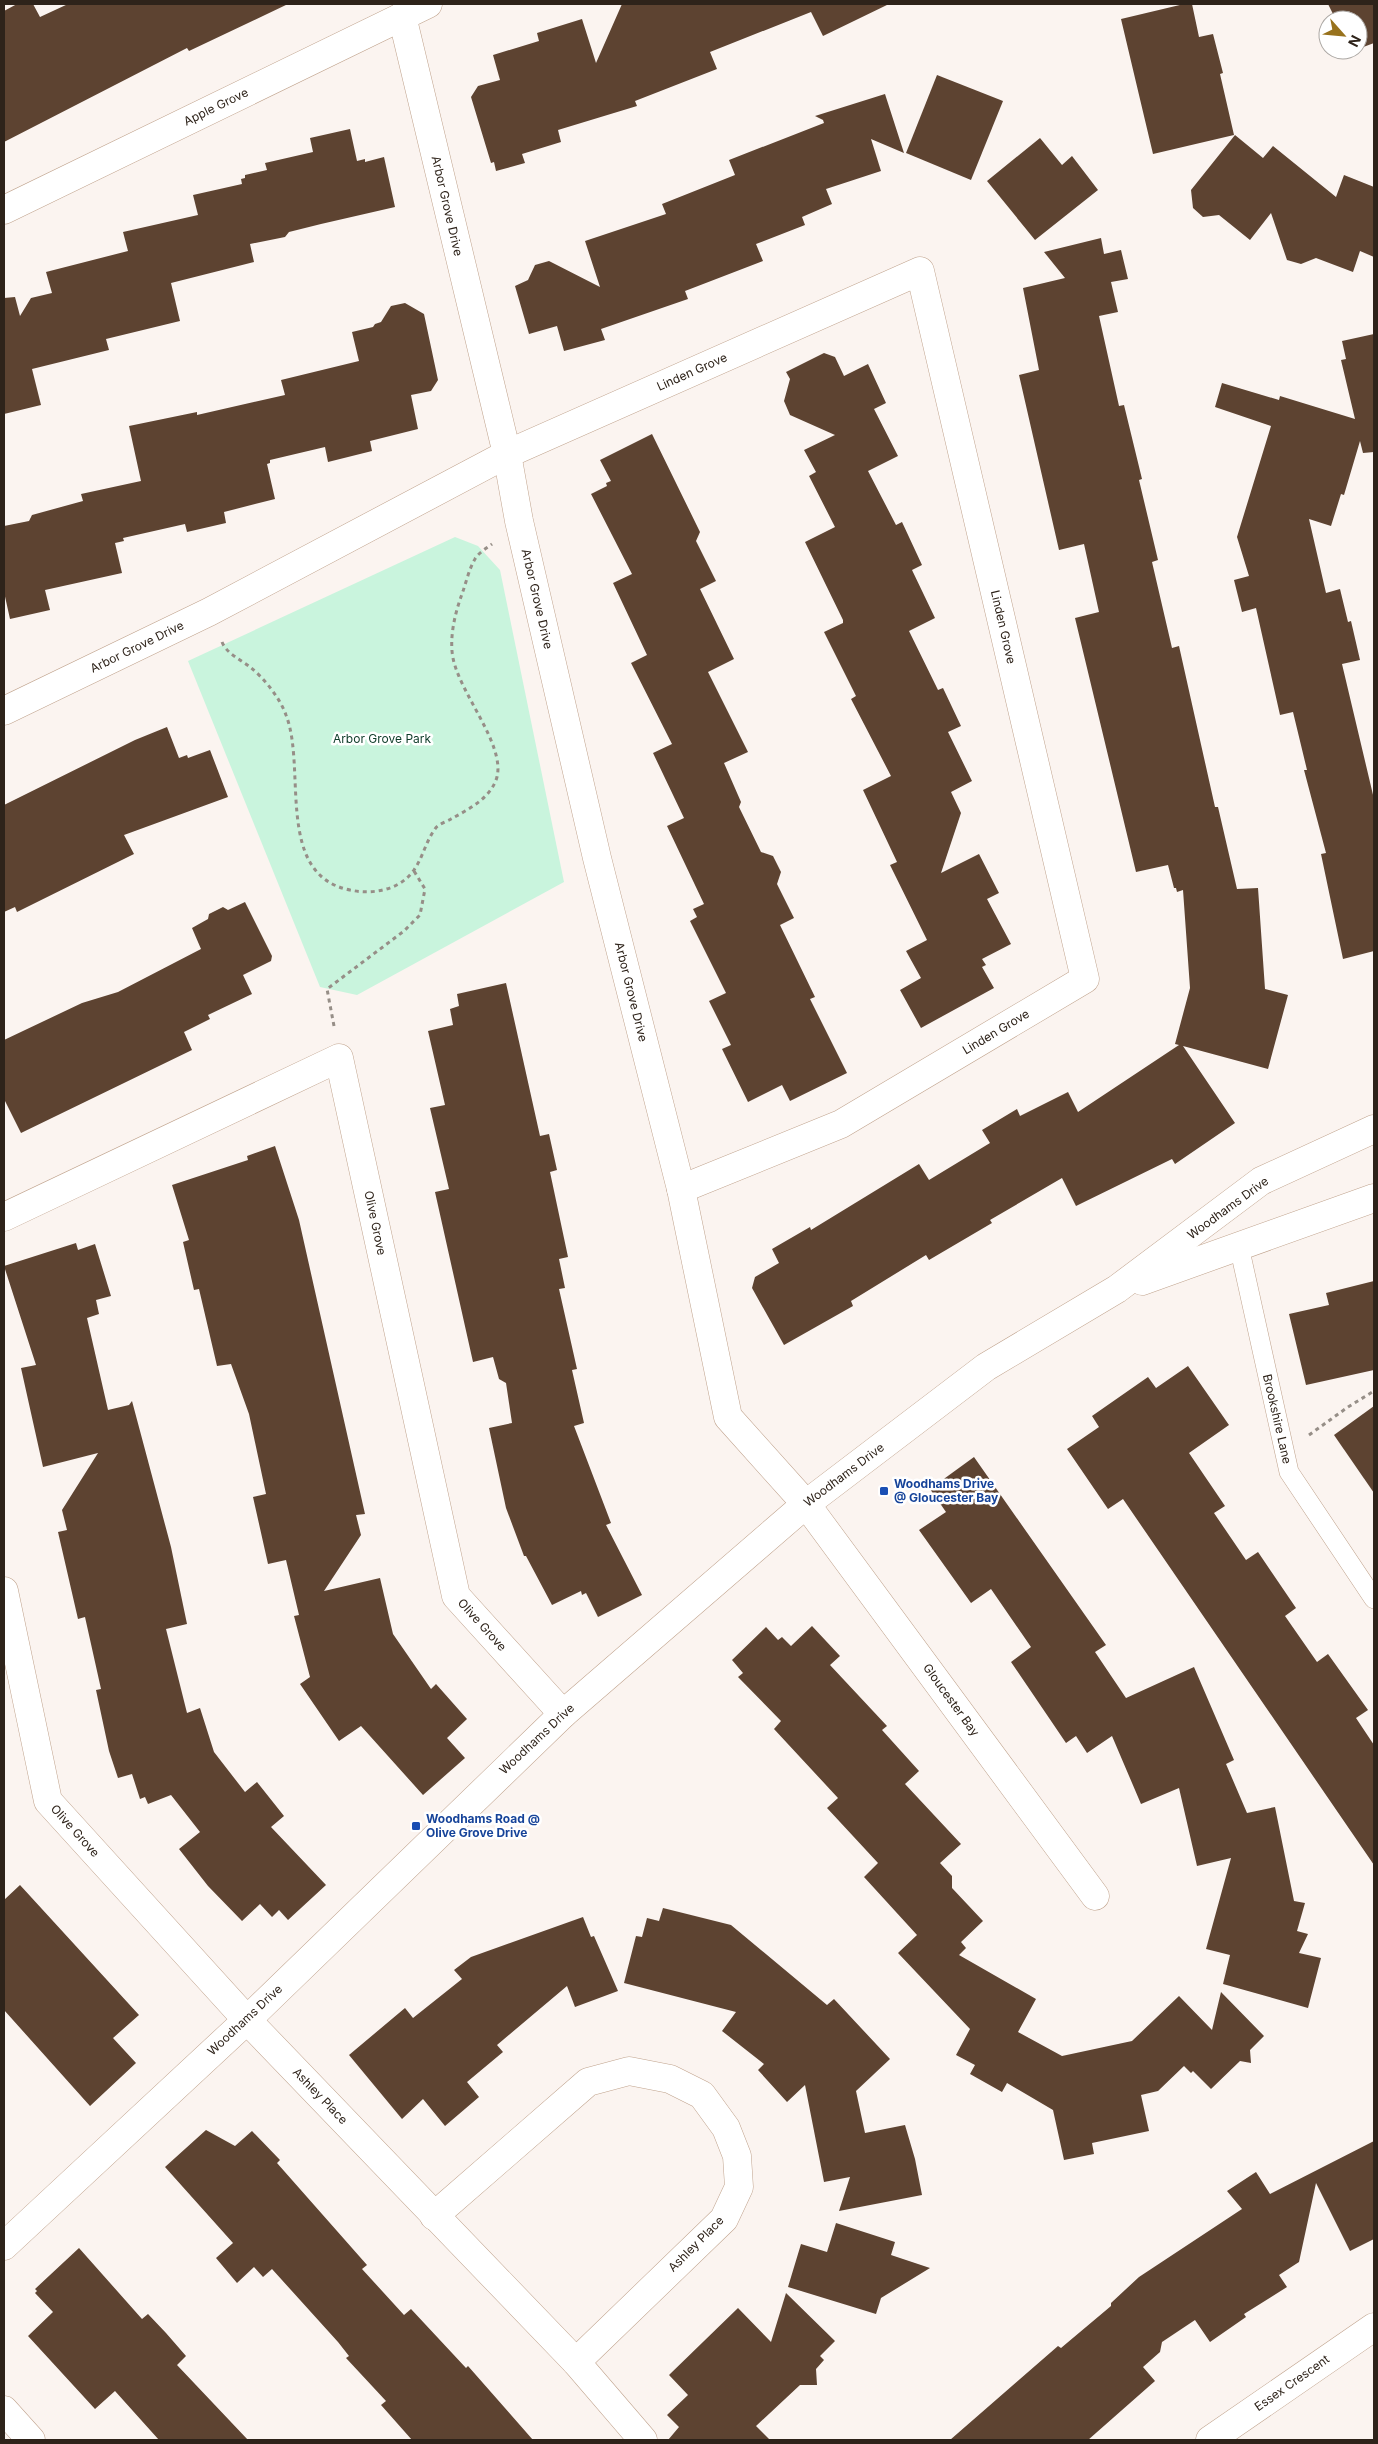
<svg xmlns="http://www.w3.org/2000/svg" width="1378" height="2444" viewBox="0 0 1378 2444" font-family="Inter,sans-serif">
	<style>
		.green { fill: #c9f4dd }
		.building { fill: #5d4331 }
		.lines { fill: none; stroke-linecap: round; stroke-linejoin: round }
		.service-casing { stroke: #c0a38d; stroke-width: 20 }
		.minor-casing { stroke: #c0a38d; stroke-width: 29 }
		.tertiary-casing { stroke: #c0a38d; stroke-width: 29 }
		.path { stroke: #968e87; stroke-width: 3; stroke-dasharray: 4 4; stroke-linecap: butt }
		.service { stroke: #fff; stroke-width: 19 }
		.minor { stroke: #fff; stroke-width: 28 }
		.tertiary { stroke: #fff; stroke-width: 28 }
		.transit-dot { fill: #1a4fb4; stroke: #fff; stroke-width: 2 }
		.labels { text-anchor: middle; stroke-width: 5; stroke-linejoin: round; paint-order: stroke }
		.street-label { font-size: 12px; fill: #2e231a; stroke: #fff }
		.park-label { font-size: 12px; fill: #0d3b28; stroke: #fff }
		.transit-label { font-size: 12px; font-weight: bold; fill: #164399; stroke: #fff; text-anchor: start }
	</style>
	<rect width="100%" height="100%" fill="#fbf4f0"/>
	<polygon class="green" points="455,537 478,546 500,570 564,882 357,995 320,987 188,661"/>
	<g class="building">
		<polygon points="17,4 33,4 40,17 68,4 288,4 189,51 187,48 4,142 4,11"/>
		<polygon points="622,4 889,4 823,36 811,12 710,52 717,69 635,101 637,106 558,130 561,142 522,154 525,163 496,171 494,162 491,163 471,97 478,86 500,80 493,55 539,41 537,33 582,19 596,63"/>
		<polygon points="1184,4 1192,4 1199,37 1213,34 1223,73 1220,74 1234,135 1153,154 1121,19"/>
		<polygon points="1328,4 1374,4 1374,43 1358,49 1358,20 1336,20"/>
		<polygon points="937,75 1003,101 971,180 906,153"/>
		<polygon points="885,94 904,153 871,139 881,171 826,189 832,204 802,217 805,225 756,244 763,261 685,291 688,299 601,329 605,340 564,351 557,326 529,334 515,286 528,280 535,265 549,261 600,287 585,241 666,214 662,204 735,175 729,160 824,123 823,120 815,116"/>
		<polygon points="350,129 357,161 365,159 365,162 384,157 395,207 321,224 289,232 285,237 250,244 254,262 171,283 180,321 106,339 109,350 32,369 41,405 4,414 4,298 15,297 20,316 31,298 52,293 46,272 128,251 123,232 198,215 193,195 242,184 241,179 245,178 245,175 267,170 265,163 313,152 310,138"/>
		<polygon points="1235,135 1263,158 1273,146 1336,197 1344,175 1374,187 1374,257 1360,251 1353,272 1316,258 1301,264 1287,260 1271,213 1250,240 1219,215 1203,217 1193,208 1191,190"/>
		<polygon points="1040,138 1062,165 1072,156 1098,190 1035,240 987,181"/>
		<polygon points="1101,238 1104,254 1121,250 1128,279 1111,282 1118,312 1099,316 1119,406 1124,405 1142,479 1139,480 1158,560 1152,562 1172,648 1179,646 1215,807 1218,807 1237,889 1258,888 1265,989 1288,995 1268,1069 1183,1046 1235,1123 1175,1164 1172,1159 1076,1206 1062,1178 990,1220 992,1223 929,1260 926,1255 851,1301 853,1306 784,1345 752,1288 755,1277 779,1263 772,1249 810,1227 811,1230 919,1164 929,1180 990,1143 982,1130 1017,1109 1020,1116 1068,1092 1078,1112 1179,1045 1175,1044 1190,988 1183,890 1177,892 1176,888 1174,888 1168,865 1136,872 1075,618 1099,612 1084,544 1059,550 1019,375 1039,370 1023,288 1065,278 1044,252"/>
		<polygon points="405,303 424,314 438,380 431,391 411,395 418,429 370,441 372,451 328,462 325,447 270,460 270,463 267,464 275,499 224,512 226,523 187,532 185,524 123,538 124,541 115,543 122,573 45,590 50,610 10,619 4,592 4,526 29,521 32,515 83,501 81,494 141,481 129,426 197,412 197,415 285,395 281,380 359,361 352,332 373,327 375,324 381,322 391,306"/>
		<polygon points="1374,334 1374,452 1363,453 1360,441 1344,495 1341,494 1331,526 1309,519 1326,593 1340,589 1348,622 1351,621 1360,660 1342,664 1374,799 1374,951 1343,959 1321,854 1326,853 1304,770 1307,770 1293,712 1280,715 1256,608 1242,612 1234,580 1249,576 1237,537 1271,426 1215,407 1222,383 1279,400 1280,396 1355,419 1341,360 1346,359 1342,341"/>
		<polygon points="824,353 835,357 844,376 868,364 886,403 874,409 898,456 868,471 896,525 902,522 922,565 912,570 935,618 909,631 938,690 943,688 961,726 948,732 972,781 951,792 961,813 941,873 979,854 999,893 987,899 1011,944 982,959 986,965 982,967 994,988 921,1028 900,990 921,978 906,951 927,940 890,865 897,862 863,790 891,776 851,699 856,696 824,632 843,623 843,620 805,542 835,527 809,476 816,472 804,450 835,435 790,415 784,401 790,379 786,372"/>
		<polygon points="652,434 700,532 696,541 716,581 700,589 734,659 708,672 748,752 724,763 741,802 739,807 761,852 773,856 781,872 777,884 794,918 780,925 815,997 810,999 847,1073 790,1101 782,1085 748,1102 722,1049 731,1045 709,1001 726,993 690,921 697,917 693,909 704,904 667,826 684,818 653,753 672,744 631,663 647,655 613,583 632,574 591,494 607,486 606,483 611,481 600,460"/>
		<polygon points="167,727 179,758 187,755 188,758 210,750 228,797 124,835 134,854 17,912 15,907 4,912 4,805 135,740"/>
		<polygon points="245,902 272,956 271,961 243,975 252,994 208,1015 210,1019 184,1032 192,1050 21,1133 4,1099 4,1040 82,1003 118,992 201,949 192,928 208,919 209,914 223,907 228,910"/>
		<polygon points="506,983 540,1136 549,1134 557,1170 550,1172 568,1257 559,1259 565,1288 559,1289 577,1369 572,1370 584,1423 574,1426 611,1523 606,1525 642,1595 598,1617 586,1593 582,1595 581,1591 552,1605 526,1556 524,1556 506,1508 489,1428 512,1423 506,1383 499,1379 493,1357 473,1362 435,1192 449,1189 430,1108 445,1105 428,1031 453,1025 450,1009 459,1006 457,994"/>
		<polygon points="275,1146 299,1220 365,1514 356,1515 361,1535 324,1591 380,1578 393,1634 431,1689 436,1684 467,1719 447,1738 465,1758 423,1795 361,1726 339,1741 300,1684 310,1677 294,1616 299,1615 286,1560 268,1564 253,1497 266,1494 249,1414 231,1364 217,1366 199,1289 194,1290 183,1242 189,1240 172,1185 248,1160 247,1156"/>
		<polygon points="76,1243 78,1250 95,1244 111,1296 96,1300 99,1314 87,1318 108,1410 129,1405 132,1401 171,1547 187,1624 166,1629 187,1713 200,1708 214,1752 245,1792 257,1782 284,1816 271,1827 326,1885 288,1920 279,1910 272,1917 260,1904 242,1921 208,1886 179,1849 200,1832 171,1795 148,1804 145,1797 140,1799 132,1774 118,1778 109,1751 96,1690 101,1689 85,1617 78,1619 58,1532 67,1530 62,1510 98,1453 43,1467 21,1368 36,1365 4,1266"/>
		<polygon points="1374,1281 1374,1370 1306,1385 1289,1314 1329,1305 1326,1293"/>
		<polygon points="1188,1366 1229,1425 1189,1453 1225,1506 1214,1513 1246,1560 1258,1552 1296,1608 1285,1616 1317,1662 1328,1654 1368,1710 1356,1718 1374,1745 1374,1865 1123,1499 1108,1509 1067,1449 1099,1427 1092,1416 1148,1377 1156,1388"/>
		<polygon points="1374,1406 1374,1493 1334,1435"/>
		<polygon points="974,1457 1106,1645 1095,1652 1126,1698 1194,1667 1234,1760 1226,1764 1247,1813 1275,1807 1294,1901 1305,1903 1297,1931 1308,1934 1299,1953 1321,1958 1308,2008 1223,1984 1230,1955 1206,1949 1231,1858 1197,1866 1179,1788 1141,1804 1112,1736 1087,1753 1076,1736 1066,1743 1011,1662 1031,1647 991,1589 971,1603 919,1530 946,1512 930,1489"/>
		<polygon points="812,1626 840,1656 830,1665 887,1726 882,1730 919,1771 905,1784 961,1844 940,1863 952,1876 952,1888 983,1921 961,1942 966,1948 959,1955 1036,1999 1018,2032 1062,2056 1132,2041 1179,1996 1212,2030 1221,1992 1264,2036 1250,2050 1251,2063 1240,2061 1211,2089 1193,2071 1191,2073 1184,2066 1158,2091 1141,2095 1149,2131 1092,2143 1094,2154 1064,2160 1053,2110 1007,2083 1002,2092 970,2074 975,2065 956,2055 970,2029 898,1953 917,1935 864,1877 878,1863 827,1808 838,1798 774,1729 781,1721 738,1677 743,1673 732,1660 766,1627 778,1640 782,1637 791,1646"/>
		<polygon points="20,1885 139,2015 113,2038 136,2063 90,2106 4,2010 4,1900"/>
		<polygon points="663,1908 731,1925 827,2005 834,1999 890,2059 856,2091 865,2133 905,2125 915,2159 922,2195 839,2211 850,2177 824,2182 805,2085 787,2102 758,2070 764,2064 722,2031 736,2012 624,1983 636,1936 642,1937 647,1918 659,1921"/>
		<polygon points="583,1917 591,1937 594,1936 618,1991 575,2007 567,1986 497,2045 503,2052 467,2082 479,2097 445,2126 423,2099 402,2119 349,2055 405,2008 413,2018 462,1979 454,1970 471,1957"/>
		<polygon points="206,2130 235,2146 252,2131 280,2160 277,2163 367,2265 362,2269 404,2315 411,2309 466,2368 468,2366 533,2440 412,2440 381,2405 386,2401 346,2358 349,2356 338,2342 272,2269 263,2277 254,2267 237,2283 216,2258 233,2243 165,2167"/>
		<polygon points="1374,2141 1374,2239 1350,2251 1316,2183 1299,2262 1279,2275 1287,2287 1244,2314 1246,2317 1210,2342 1195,2320 1162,2342 1160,2352 1143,2367 1155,2381 1088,2440 950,2440 1058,2346 1061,2348 1111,2306 1111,2303 1139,2277 1242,2209 1227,2191 1256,2172 1270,2194"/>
		<polygon points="836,2223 895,2242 891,2255 930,2268 881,2298 876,2314 788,2287 801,2244 827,2252"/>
		<polygon points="79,2248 142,2319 148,2314 166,2333 186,2356 177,2365 248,2440 159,2440 115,2391 95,2409 28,2336 53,2312 35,2293 37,2291 35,2289"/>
		<polygon points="786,2293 835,2341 820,2356 824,2360 816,2369 817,2385 800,2385 756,2426 770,2440 668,2440 679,2427 667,2415 688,2395 669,2375 738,2308 771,2342"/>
	</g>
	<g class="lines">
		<g class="service-casing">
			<polyline id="service" points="1239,1246 1289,1472 1374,1599"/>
		</g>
		<g class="minor-casing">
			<g id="minor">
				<polyline points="402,16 507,454 519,521 597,858 681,1189 728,1417 806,1504 1095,1896"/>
				<polyline points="4,210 428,4"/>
				<polyline points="4,711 209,612 507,454 920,271 1085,979 841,1124 681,1189"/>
				<polyline points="4,1217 339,1058 456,1596 563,1714"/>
				<polyline points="4,1591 48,1801 247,2020 576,2362 643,2440"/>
				<polyline points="434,2216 588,2082 629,2071 670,2079 702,2095 726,2128 737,2156 739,2187 724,2219 576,2362"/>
				<polyline points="4,2410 31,2440"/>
				<polyline points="1210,2440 1374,2327"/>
			</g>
		</g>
		<g class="tertiary-casing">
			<g id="tertiary">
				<polyline points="1142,1281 1374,1198"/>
				<polyline points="4,2246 247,2020 563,1714 806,1504 986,1367 1117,1289 1261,1181 1374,1129"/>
			</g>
		</g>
		<g class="path">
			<path d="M 222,642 C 227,654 240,659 250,667 C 264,678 280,698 286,715 C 307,768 274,875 350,890 C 373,895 400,890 414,870 C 423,857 426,841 435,829 C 438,824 446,822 451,819 C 469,809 491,798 497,777 C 505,744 460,694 453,658 C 449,638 455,613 462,594 C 466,583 469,569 475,559 C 478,553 487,548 492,544"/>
			<polyline points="334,1026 327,989 404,931 420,915 425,889 414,871"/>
			<polyline points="1309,1435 1348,1407 1374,1391"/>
		</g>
		<use href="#service" class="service"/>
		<use href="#minor" class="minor"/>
		<use href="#tertiary" class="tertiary"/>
	</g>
	<g class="transit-dot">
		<rect x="879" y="1486" width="10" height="10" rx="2.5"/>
		<rect x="411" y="1821" width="10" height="10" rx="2.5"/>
	</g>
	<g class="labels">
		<g class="street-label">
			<text transform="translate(216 107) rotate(-26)" y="4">Apple Grove</text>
			<text transform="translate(447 206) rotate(77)" y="4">Arbor Grove Drive</text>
			<text transform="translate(692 372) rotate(-24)" y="4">Linden Grove</text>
			<text transform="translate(537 599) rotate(77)" y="4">Arbor Grove Drive</text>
			<text transform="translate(1003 627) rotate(77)" y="4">Linden Grove</text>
			<text transform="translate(137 647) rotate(-26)" y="4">Arbor Grove Drive</text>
			<text transform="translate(631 992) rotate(76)" y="4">Arbor Grove Drive</text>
			<text transform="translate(996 1032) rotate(-31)" y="4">Linden Grove</text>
			<text transform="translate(1228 1208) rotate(-36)" y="4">Woodhams Drive</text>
			<text transform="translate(375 1223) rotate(78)" y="4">Olive Grove</text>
			<text transform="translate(1277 1419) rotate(77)" y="4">Brookshire Lane</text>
			<text transform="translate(844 1475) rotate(-37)" y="4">Woodhams Drive</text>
			<text transform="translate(482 1625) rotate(48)" y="4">Olive Grove</text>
			<text transform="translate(951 1700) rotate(54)" y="4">Gloucester Bay</text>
			<text transform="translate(537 1739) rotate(-43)" y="4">Woodhams Drive</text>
			<text transform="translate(75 1831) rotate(48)" y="4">Olive Grove</text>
			<text transform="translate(245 2020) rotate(-43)" y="4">Woodhams Drive</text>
			<text transform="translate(320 2096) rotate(46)" y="4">Ashley Place</text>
			<text transform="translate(696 2244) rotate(-45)" y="4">Ashley Place</text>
			<text transform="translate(1292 2383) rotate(-35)" y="4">Essex Crescent</text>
		</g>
		<g class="park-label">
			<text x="382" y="743">Arbor Grove Park</text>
		</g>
		<g class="transit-label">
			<text x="894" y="1488">Woodhams Drive<tspan x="894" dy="14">@ Gloucester Bay</tspan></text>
			<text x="426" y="1823">Woodhams Road @<tspan x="426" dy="14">Olive Grove Drive</tspan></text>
		</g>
	</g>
	<rect width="1378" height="2444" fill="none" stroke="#2e231a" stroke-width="10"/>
	<g transform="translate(1343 35) rotate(117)"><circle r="24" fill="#ffffff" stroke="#aba7a3"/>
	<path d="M0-4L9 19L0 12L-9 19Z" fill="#98721d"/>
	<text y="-8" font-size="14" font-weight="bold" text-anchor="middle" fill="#2e231a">N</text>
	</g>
</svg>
